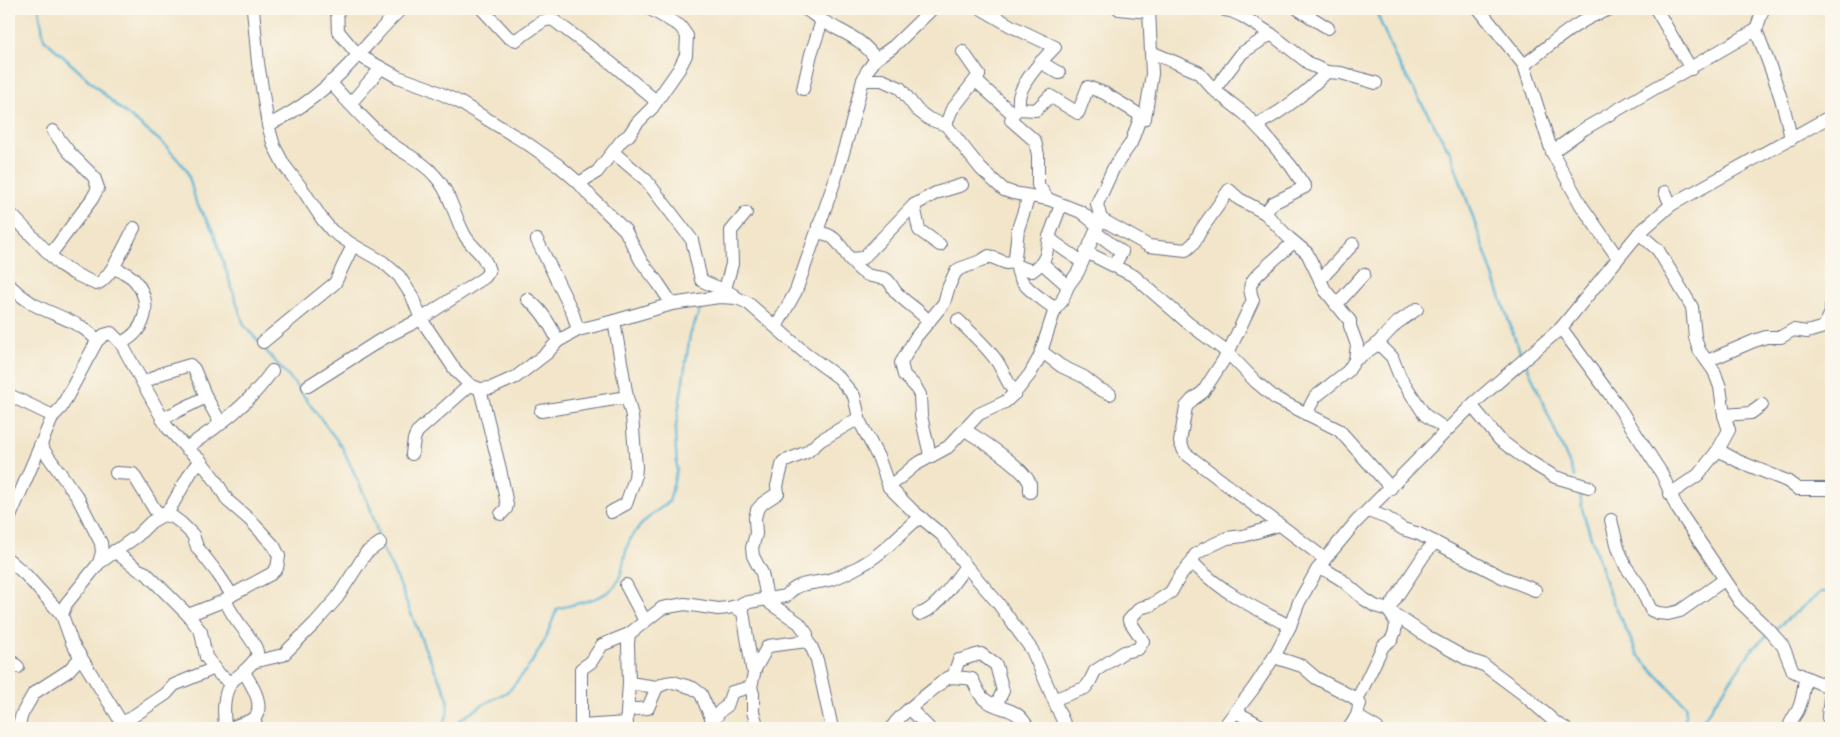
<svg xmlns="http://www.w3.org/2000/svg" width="1840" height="737" viewBox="0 0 1840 737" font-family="Delius,sans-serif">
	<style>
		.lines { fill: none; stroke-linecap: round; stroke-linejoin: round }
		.stream { stroke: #56b4d5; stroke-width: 2.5 }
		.minor-casing { stroke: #666f83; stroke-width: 14 }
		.minor { stroke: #fff; stroke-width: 12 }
	</style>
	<rect width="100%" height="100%" fill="#fbf7ec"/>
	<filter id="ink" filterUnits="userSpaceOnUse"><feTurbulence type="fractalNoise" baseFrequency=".02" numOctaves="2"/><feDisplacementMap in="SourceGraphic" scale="10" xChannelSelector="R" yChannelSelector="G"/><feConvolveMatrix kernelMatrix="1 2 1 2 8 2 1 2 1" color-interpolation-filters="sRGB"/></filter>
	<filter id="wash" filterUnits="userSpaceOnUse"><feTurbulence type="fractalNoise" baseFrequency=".0096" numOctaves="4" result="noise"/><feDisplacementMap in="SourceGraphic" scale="20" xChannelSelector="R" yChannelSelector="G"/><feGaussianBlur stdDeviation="1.12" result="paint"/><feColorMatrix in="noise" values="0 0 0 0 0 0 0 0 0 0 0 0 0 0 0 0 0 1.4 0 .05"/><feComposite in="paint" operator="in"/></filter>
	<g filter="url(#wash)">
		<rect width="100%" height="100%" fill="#f2e5c9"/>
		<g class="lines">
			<g class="stream">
				<polyline points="39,9 44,39 117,106 164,144 187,170 196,202 213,231 244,325 259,342"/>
				<polyline points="1375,9 1396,59 1451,154 1515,339 1522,356"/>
				<polyline points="262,346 294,383 342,447 370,507 379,538"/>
				<polyline points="1526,363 1575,477"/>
				<polyline points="1579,490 1583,512 1609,593 1638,655 1686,706 1684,728"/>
				<polyline points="381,546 397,578 424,646 448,698 447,715 442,728"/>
				<polyline points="1774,630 1821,592 1831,592"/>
				<path d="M 451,728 L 463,718 L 484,704 L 509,691 L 530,665 L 545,640 L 557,609 C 573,604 602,600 614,587 C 623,576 623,560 627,547 C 633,528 653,513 669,502 L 677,469 L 675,433 L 690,335 L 702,305"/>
				<polyline points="1697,728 1753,648 1768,635"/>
			</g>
		</g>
	</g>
	<g filter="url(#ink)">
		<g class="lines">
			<g class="minor-casing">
				<g id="minor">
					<polyline points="253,9 258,63 268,125 274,146 284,165 303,190 322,219 332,231 353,245 383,262 399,276 412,296 421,319 456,371 470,385 480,389 491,388 516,377 547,353 558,341 578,330 614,321 672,304 719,297 737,298 748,303 804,352 839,378 854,396 860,422 879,459 889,487 913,511 942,535 966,566 998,603 1032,650 1066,728"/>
					<polyline points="337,9 338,31 358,55 398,77 429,88 459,102 528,144 558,165 579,183 591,197 625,230 641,261 658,283 672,304"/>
					<polyline points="482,9 508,37 516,40 543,21 552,19 611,63 656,101"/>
					<path d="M 805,9 C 812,13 818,19 825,22 C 847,35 861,38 876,59"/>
					<path d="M 982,9 L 1011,26 L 1055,47 C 1043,59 1023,80 1019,97 C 1019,101 1019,105 1018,109"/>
					<polyline points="1119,9 1149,12"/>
					<polyline points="1298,9 1328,28"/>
					<polyline points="1479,9 1524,65 1552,152 1581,205 1618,258"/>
					<polyline points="1656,9 1691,69"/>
					<path d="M 1763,9 L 1756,30 C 1770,66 1784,101 1791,139"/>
					<polyline points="1225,10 1231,11 1242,16 1271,34 1311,65 1327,72 1341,73 1376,83"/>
					<polyline points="963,52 979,75 976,81 1013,114 1011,120 1035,141 1038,155 1038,185 1048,199"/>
					<polyline points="1151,52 1198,72 1214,90 1245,114 1264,134 1291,166 1305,187 1273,203 1265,213"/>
					<polyline points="1040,62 1059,73"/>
					<path d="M 1524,65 C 1551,45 1578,18 1611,9"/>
					<polyline points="863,80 882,80 900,88 917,110 929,119 946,125 981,169 1004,190 1013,193 1048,199 1081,212 1097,225"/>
					<polyline points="803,89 811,54 822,21"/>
					<polyline points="1214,90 1242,53 1271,34"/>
					<polyline points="350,104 381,68"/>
					<polyline points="1013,114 1018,109 1036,110 1050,96 1078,113 1088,87 1104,93 1145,118"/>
					<path d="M 268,125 C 303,109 333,83 359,54 C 373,39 386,23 401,9"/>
					<polyline points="946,125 951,111 979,75"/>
					<path d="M 1256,125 C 1283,112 1305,93 1327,72"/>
					<path d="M 613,152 L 646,180 L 692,240 L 701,280 C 713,287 724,288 735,296"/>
					<polyline points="1552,152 1584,129 1756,30"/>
					<polyline points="579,183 597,172 622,140 629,135 637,123 652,108 665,89 679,69 686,55 687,36 680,26 650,9"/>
					<polyline points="1665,192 1671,205"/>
					<polyline points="914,205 919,230 940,245"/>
					<path d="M 9,212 L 59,264 L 73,273 L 96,284 C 110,281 127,241 134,228"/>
					<polyline points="1101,219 1149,246 1186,250 1194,243 1201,230 1229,190 1239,199 1265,213 1289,238 1307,253 1325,290 1350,321 1350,326 1357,345 1355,360"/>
					<path d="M 818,226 L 820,233 C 836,234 841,248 850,259 C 855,266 862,274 871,276 C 875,277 881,277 886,279 C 890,281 892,287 895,291 C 905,303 919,309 929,322"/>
					<polyline points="1095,232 1122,252 1114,265"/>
					<polyline points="1639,233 1658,250 1692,307 1695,337 1699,350 1714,371 1720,387 1724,415 1729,430 1718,450 1698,475 1670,494"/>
					<polyline points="1049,237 1055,243 1082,262"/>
					<polyline points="537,240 572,311 578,330"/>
					<path d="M 1293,242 C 1284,253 1255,273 1251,284 C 1249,289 1251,295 1253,300 L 1228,353 L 1203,392 L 1192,400 L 1186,407 L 1180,442 L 1185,453 L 1325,559"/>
					<polyline points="1086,252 1134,276 1188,323 1228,353 1256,382 1275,398 1339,430 1391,488"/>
					<polyline points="50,255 92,199 98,188 94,177 69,152 53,131"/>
					<polyline points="850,259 863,258 914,205 936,193 962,185"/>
					<polyline points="1012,262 1017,266 1032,271 1042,263 1068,286"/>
					<polyline points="1042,263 1046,255 1049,237 1061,205"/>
					<path d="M 1017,266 C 1017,286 1042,298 1055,309"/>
					<path d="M 113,268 C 121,271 130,274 136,282 C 153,304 146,331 121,343"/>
					<polyline points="1320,280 1353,244"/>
					<path d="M 9,285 C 16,292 25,299 33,304 C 52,315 85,323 97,341"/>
					<polyline points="725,289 732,264 731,231 746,213"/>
					<path d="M 527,299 C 541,308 551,326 558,341"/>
					<polyline points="1336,305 1364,274"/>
					<path d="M 958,320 C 972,334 988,347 998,363 C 1004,373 1008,384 1015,393"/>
					<polyline points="776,327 796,291 835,180 851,126 863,80 867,71 876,59 894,46 932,9"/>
					<polyline points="1561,328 1616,403 1662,474 1677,508 1740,602 1769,630 1783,646 1793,671 1805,677 1831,688"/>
					<polyline points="263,342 335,283 353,245"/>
					<polyline points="1378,343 1392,357 1400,377 1425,415 1447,430"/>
					<polyline points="1041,351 1061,366 1084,377 1099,389 1110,394"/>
					<polyline points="1707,361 1754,341 1766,337 1781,337 1793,330 1807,332 1824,327 1831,313 1831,306"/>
					<polyline points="143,383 163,373 190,365 194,369 206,397 221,424"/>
					<path d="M 308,386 L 382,339 L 421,319 L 485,277 L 489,271 C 485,253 472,249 464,234 C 454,215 450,192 435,176 C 423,161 404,154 389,142 C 367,124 349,103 330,82"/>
					<polyline points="480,389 500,469 507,505 506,509 501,514"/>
					<polyline points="9,395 53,416"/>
					<polyline points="1472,406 1500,440 1524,458 1555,477 1589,487"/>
					<polyline points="541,411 627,397"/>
					<polyline points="1306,414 1315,397 1348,371 1355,360 1375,346 1397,323 1417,309"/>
					<polyline points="1724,415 1751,413 1762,405"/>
					<polyline points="162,419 206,397"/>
					<path d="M 965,430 C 980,439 1025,468 1030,484 C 1030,486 1030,489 1030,492"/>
					<polyline points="40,445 78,498 101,543 102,552 99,563"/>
					<path d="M 186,448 C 219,426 249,404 272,371"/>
					<polyline points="1718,450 1738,461 1787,481 1798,489 1831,489"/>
					<polyline points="412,454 414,439 417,432 470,385"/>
					<polyline points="930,455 921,416 920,395 915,386 904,375 901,363 916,337 944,303 949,286 955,273 959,269 981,261 989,256 1006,263 1012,262 1015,258 1018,229 1029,196"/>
					<polyline points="116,473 133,474 155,510 163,515 173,517 181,523 193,535 197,547 218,574 232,595"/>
					<polyline points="889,487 915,465 948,447 979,414 1005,402 1015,393 1030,374 1039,358 1055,309 1062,301 1068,286 1078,272 1101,219 1097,204 1113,169 1131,143 1139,121 1145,118 1152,74 1149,9"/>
					<polyline points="1368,511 1387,518 1403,529 1419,534 1502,577 1535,590"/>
					<polyline points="611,512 626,504 635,478 636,467 632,416 627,397 614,321"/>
					<path d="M 9,519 L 53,416 L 61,408 L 97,341 L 104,335 L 111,333 L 121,343 L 167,427 L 186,448 L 200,460 L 216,481 L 228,501 L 250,520 L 274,546 L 279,556 L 277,568 L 271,574 L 232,595 L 226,600 C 230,618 260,644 257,655 C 256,661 249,666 245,670 C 241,675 234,678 231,683 C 222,696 224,714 225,728"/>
					<polyline points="1611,520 1618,548 1626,567 1639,585 1651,610 1658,613 1668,614 1680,611 1724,580"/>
					<polyline points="114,551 139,570 146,573 188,615 201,632 206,657 220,675 231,683"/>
					<polyline points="9,560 25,574 62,615 72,643 125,728"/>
					<path d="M 1192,562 C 1218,590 1256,609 1290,626"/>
					<polyline points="1317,570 1326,570 1342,580 1364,599 1375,606 1388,610 1431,639 1469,660 1484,665 1523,694 1556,723 1565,728"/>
					<polyline points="626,585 645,621"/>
					<polyline points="734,607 743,612 752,668 755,669 751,687 753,694 753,712 758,728"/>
					<path d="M 919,614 C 936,611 956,579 966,566"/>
					<polyline points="62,615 66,604 99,563 137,536 151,522 163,515 171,507 191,472 200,460"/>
					<polyline points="188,615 226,600"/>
					<polyline points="1274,657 1302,666 1316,678 1353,697 1360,704"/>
					<polyline points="9,659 18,667"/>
					<polyline points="253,662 283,655 315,623 337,598 366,553 380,543"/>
					<polyline points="755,669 768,646 807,641"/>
					<path d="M 244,672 C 251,684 266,705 254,719 L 257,728"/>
					<path d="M 953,676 L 959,660 C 965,660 973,655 981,654 L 996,665 L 1003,691 L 996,705"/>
					<polyline points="629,683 657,687 666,683 673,682 693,688 701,694 714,725"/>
					<polyline points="1831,688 1828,717 1831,718"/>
					<polyline points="1055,699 1085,688 1089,683 1095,671 1124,652 1138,649 1143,641 1129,620 1140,608 1151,605 1171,592 1180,576 1192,562 1195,555 1204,549 1227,538 1243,536 1279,525"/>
					<polyline points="910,709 929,728"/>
					<polyline points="628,710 648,708 657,687"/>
					<polyline points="1236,712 1265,728"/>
					<polyline points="1358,717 1377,728"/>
					<polyline points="123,723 166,694 174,685 215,668"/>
					<polyline points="581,726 627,723"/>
					<polyline points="18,728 22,714 34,693 68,671 81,657"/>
					<polyline points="230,728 254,719"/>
					<path d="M 581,728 L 581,669 L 591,662 L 602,645 L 629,634 L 662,608 L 685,604 L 718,609 L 728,608 L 740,605 L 743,603 L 786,596 C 799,580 813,585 832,579 C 842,576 851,571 860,566 C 880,556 898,536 915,521 L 922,518"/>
					<polyline points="626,728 629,683 628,643 629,634"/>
					<path d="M 714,728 C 714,718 718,711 727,706 L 732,692 L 751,687"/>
					<polyline points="832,728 817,660 811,646 807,641 807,634 799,623 771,604 767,598 762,573 753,556 752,548 756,534 755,518 757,510 763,503 778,493 777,486 783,462 807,452 821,440 859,418"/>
					<path d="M 892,728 C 895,717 936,688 947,678 C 953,676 965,678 972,679 C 975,684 979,695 984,699 C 1000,712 1017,705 1028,728"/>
					<polyline points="1223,728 1253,689 1274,657 1290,626 1299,602 1317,570 1325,559 1356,522 1475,402 1561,328 1639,233 1671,205 1831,116"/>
					<path d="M 1349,728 C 1356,718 1361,711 1358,698 L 1383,646 L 1392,639 L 1395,631 L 1396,622 L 1388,610 L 1424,555 L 1435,542"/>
					<path d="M 1789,728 C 1790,721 1795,716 1798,710 C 1803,700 1804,688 1805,677"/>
				</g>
			</g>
			<use href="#minor" class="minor"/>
		</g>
	</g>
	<rect width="1840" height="737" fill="none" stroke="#fbf7ec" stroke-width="30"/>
</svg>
